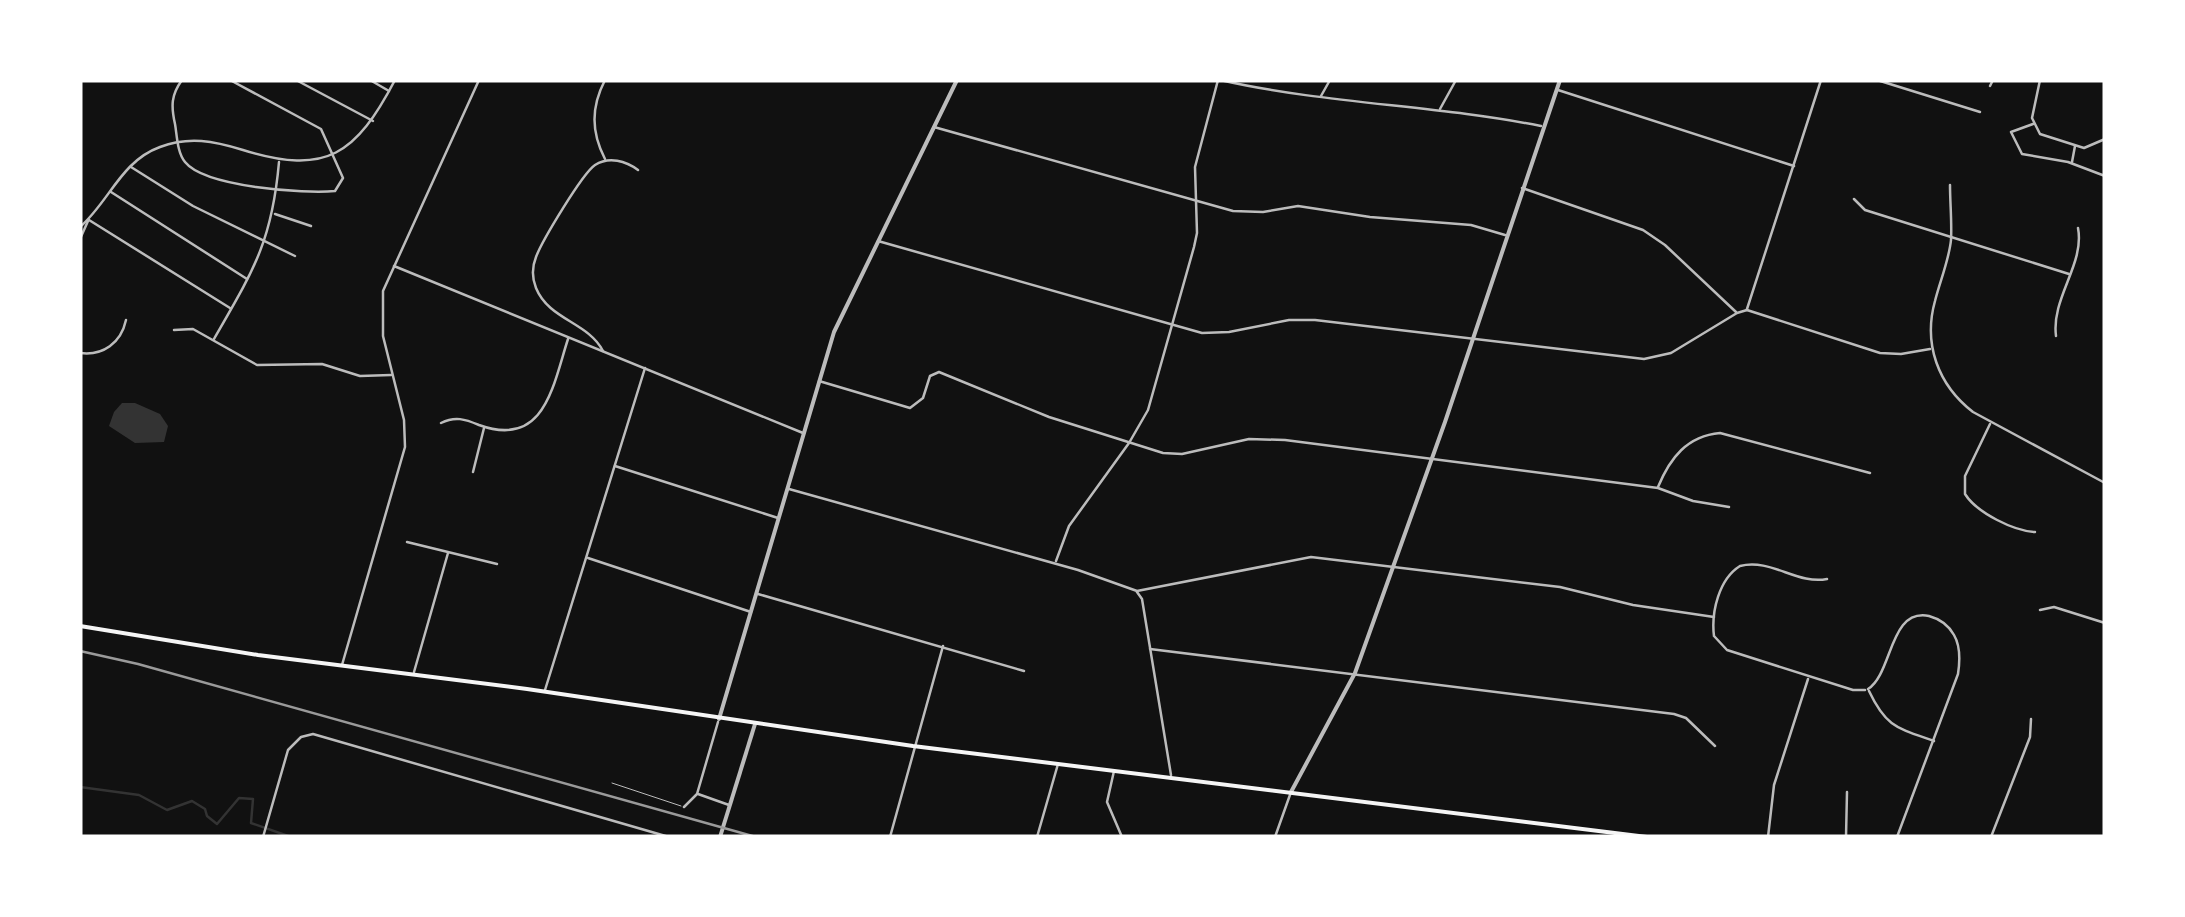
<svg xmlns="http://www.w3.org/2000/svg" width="2185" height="917" viewBox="0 0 2185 917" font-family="'Source Sans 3',sans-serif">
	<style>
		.water { fill: #333 }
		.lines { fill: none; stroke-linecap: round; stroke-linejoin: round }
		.stream { stroke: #333; stroke-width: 2.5 }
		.service { stroke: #bcbcbc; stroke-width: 1 }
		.minor { stroke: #bcbcbc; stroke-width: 2.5 }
		.tertiary { stroke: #bcbcbc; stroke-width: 4 }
		.primary { stroke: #f5f5f5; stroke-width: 4 }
		.rail { stroke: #9a9a9a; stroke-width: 2.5 }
	</style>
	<rect width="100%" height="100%" fill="#111"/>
	<polygon class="water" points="135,403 160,414 168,426 164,442 135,443 109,426 114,412 122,403"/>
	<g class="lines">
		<polyline class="stream" points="80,787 139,795 167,810 192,801 205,809 207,816 217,824 239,798 253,799 251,823 291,837"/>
		<polyline class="service" points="612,783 681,806"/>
		<g class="minor">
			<path d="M 182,80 C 171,95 171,106 175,124 C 177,135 177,152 185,162 C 205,187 304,194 335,191 L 343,178 L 321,129 L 230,80"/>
			<polyline points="296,80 373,121"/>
			<polyline points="370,80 389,91"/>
			<path d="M 1220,80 C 1326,104 1435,105 1541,126"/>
			<polyline points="1877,80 1980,112"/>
			<polyline points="2040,80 2032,118 2040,134 2084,148 2105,139"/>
			<polyline points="2104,80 2105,82"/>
			<polyline points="1990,86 1993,80"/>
			<polyline points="1558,90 1794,166"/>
			<polyline points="1321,96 1330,80"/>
			<polyline points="1440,109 1456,80"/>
			<polyline points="2033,124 2011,132 2022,154 2068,162 2105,176"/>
			<polyline points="934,127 1233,211 1263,212 1298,206 1370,217 1471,225 1505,235"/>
			<path d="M 605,159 C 591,132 591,107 605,80"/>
			<polyline points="2072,162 2075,146"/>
			<polyline points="131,167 193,206 295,256"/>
			<path d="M 1950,185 C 1950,203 1952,222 1951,240 C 1949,260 1940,281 1935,301 C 1923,344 1938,385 1973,412 L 2105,483"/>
			<polyline points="1522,188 1643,230 1665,245 1736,312"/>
			<polyline points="111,192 247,279"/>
			<polyline points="1854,199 1865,210 2069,274"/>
			<polyline points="275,214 311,226"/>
			<polyline points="89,220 230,308"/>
			<path d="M 80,227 C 109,202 121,161 160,147 C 189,136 214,141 243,150 C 327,176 356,154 395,80"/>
			<polyline points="80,239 88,221"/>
			<polyline points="878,241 1202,333 1229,332 1289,320 1315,320 1644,359 1671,353 1737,313 1747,310"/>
			<polyline points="394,266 803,433"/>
			<polyline points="1747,309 1821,80"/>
			<polyline points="1747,310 1880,353 1901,354 1930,349"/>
			<polyline points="174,330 193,329 257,365 322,364 360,376 391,375"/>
			<path d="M 2056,336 C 2051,298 2085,264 2078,228"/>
			<path d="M 214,339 C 253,271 272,242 279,162"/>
			<path d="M 603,351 C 588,322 549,320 536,288 C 532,278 532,267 536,257 C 542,241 582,174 595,165 C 609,156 626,161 638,170"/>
			<path d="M 80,353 C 103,356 121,343 126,320"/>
			<polyline points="819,381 910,408 923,398 930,376 939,372 1049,417 1163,453 1182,454 1249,439 1285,440 1658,488 1693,501 1729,507"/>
			<path d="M 441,423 C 455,416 465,419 479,425 C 545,449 553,385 568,339"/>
			<path d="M 1990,424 L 1965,476 L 1965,494 C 1977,513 2014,531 2035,532"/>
			<polyline points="615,466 778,518"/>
			<polyline points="473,472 484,428"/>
			<path d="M 1658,487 C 1670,458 1687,436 1720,433 L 1870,473"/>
			<polyline points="789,489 1078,570 1137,591 1311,557 1560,587 1633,605 1714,617"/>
			<polyline points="407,542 497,564"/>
			<polyline points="588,558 751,612"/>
			<polyline points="1056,561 1069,526 1129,443 1148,410 1194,247 1197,233 1195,167 1218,80"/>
			<path d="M 1827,579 C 1797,585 1771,558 1740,566 C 1719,579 1711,612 1714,636 L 1727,650 L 1853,690 L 1865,690"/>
			<polyline points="1137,592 1142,599 1171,775"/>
			<polyline points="758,594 1024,671"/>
			<polyline points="2040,610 2054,607 2105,623"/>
			<polyline points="1150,649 1674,714 1686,718 1715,746"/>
			<polyline points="342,665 405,447 404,420 383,336 383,291 479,80"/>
			<polyline points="414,672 448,553"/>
			<path d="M 1868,689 C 1893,673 1889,608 1929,616 C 1940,619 1949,626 1954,635 C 1961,647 1960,661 1958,674 L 1897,837"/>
			<polyline points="545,690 645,368"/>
			<path d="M 1869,691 C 1886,727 1897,728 1934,741"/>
			<polyline points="1114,771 1107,802 1122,837"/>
			<polyline points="698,794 729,805"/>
			<polyline points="684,807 697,794 718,722"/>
			<polyline points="263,837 288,750 301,737 313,734 669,837"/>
			<polyline points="890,837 943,646"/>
			<polyline points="1037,837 1058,764"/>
			<polyline points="1275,837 1291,792"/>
			<polyline points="1768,837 1774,785 1808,679"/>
			<polyline points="1846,837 1847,792"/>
			<polyline points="1991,837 2030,737 2031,719"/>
		</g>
		<g class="tertiary">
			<polyline points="719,719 834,332 957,80"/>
			<polyline points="1291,792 1355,673 1445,422 1560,80"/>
			<polyline points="720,837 755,724"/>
		</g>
		<polyline class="primary" points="80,626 258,655 527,689 913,746 1647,837"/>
		<polyline class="rail" points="80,651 138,664 756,837"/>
	</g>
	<rect width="2185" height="917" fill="none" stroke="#ffffff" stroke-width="165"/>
</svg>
